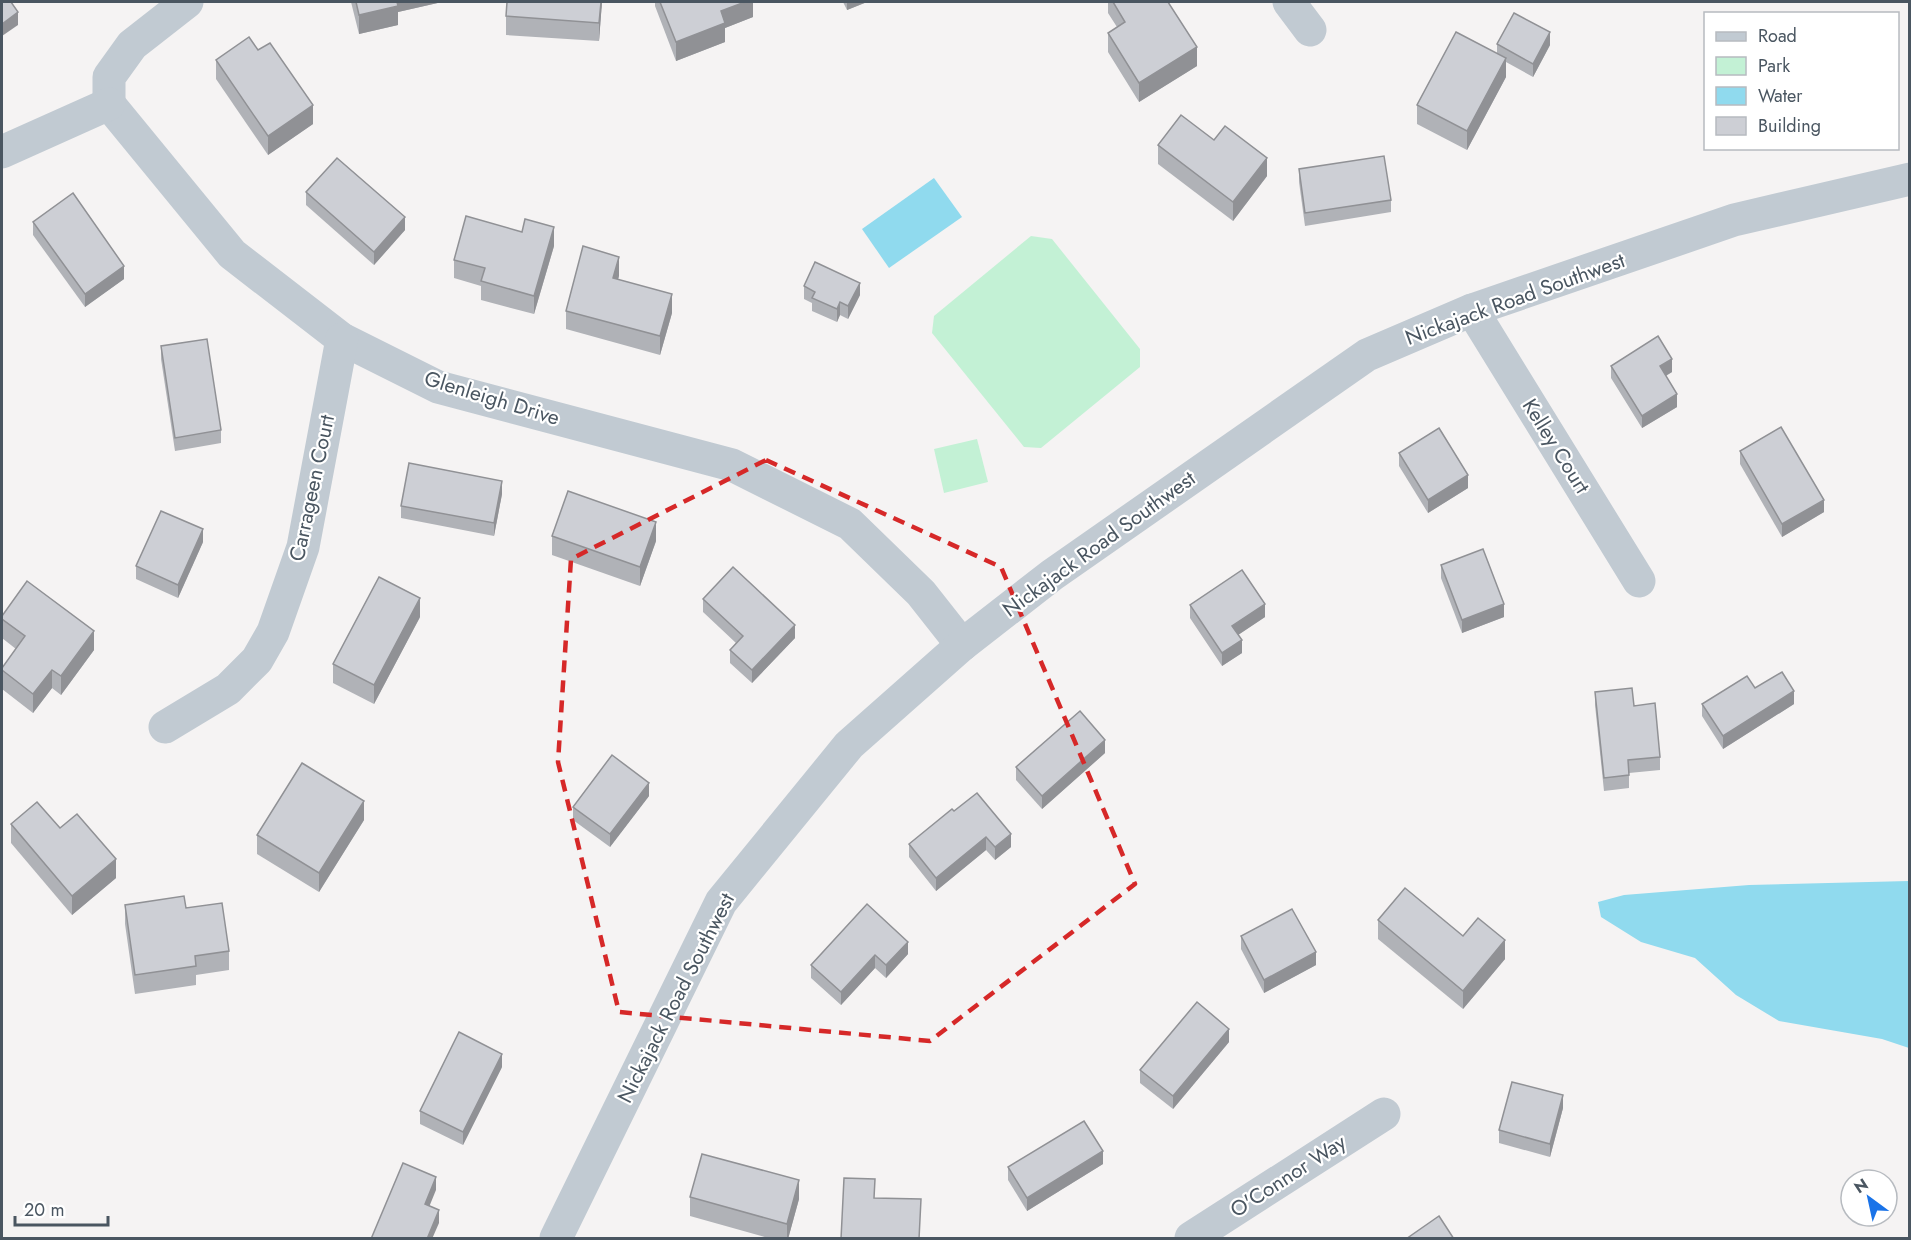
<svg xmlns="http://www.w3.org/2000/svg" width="1911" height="1240" viewBox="0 0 1911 1240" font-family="Jost,sans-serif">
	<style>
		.green { fill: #c3f1d5 }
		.water { fill: #90daee }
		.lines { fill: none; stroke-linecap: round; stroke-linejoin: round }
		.minor { stroke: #c1cad2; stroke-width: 33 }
		.tertiary { stroke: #c1cad2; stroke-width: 33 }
		.wall { fill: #b0b2b7 }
		.shaded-wall { fill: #909195 }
		.building { fill: #cdcfd5; stroke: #909195; stroke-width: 1.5 }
		.marked { fill: none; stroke: #d62828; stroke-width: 4.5; stroke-dasharray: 12 8; stroke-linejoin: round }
		.labels { text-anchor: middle; stroke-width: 4.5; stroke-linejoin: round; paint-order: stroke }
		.street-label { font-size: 21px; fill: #4a5661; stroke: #fff }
	</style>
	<rect width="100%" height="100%" fill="#f5f3f3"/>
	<g class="green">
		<polygon points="1031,236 1052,239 1140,349 1140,367 1041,448 1024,447 932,333 934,316"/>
		<polygon points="977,439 988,482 944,493 934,449"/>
	</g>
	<g class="water">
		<polygon points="934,178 962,217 889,268 862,229"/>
		<polygon points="1909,881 1909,1048 1882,1039 1779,1021 1736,995 1695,958 1641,942 1601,917 1598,902 1624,895 1749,885"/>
	</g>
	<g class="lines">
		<g class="minor">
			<polyline points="1289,2 1310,30"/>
			<polyline points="109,104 232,254 342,339 438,387 732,465 850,524 921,593 962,645"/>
			<polyline points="109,104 109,77 132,45 187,2"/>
			<polyline points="2,152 109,104"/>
			<polyline points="1472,310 1639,581"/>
			<polyline points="165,727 228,689 257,660 273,632 303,547 342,339"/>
			<polyline points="1191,1238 1384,1114"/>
		</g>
		<polyline class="tertiary" points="556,1238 721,902 849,745 962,645 1052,575 1367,355 1472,310 1734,220 1910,179"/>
	</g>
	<g class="wall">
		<polygon points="351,2 442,2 398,12 398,25 359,34"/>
		<polygon points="602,2 599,41 506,35 506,16"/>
		<polygon points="655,2 753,2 753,17 725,28 725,42 676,61 655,6"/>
		<polygon points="843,2 867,2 847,10"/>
		<polygon points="1108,2 1168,2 1197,66 1139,102 1108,52 1108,33 1117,27 1108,13"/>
		<polygon points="1497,44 1550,45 1533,77 1506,62 1506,77 1467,150 1417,124 1417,105 1497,53"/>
		<polygon points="258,50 313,124 268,155 216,79 216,60"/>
		<polygon points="1214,140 1267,176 1233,221 1158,164 1158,145"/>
		<polygon points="1299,169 1391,200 1391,212 1305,226 1299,182"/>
		<polygon points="306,192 405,230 374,265 306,205"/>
		<polygon points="33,222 124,279 85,307 33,235"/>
		<polygon points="554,246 534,314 481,300 481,286 454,278 454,260"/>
		<polygon points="619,276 618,279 672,313 660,355 566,329 566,311"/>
		<polygon points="804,286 860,295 848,319 840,315 837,322 812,311 812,303 804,299"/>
		<polygon points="161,346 221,430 221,443 175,451 161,359"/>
		<polygon points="1611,366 1672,372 1666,376 1677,407 1642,428 1611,378"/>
		<polygon points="1740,451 1824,512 1782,537 1740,464"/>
		<polygon points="1399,453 1468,488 1428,513 1399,466"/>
		<polygon points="502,494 494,536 401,518 401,506"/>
		<polygon points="552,536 656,541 640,586 552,555"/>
		<polygon points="203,542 178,598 136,579 136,566"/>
		<polygon points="1441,565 1504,617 1462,633 1441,578"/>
		<polygon points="703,599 795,638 752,683 730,663 730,650 736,643 703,612"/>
		<polygon points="1190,605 1265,617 1238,635 1242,653 1222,666 1190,618"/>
		<polygon points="2,616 94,650 61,695 52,688 33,713 2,689 2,668 16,649 2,638"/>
		<polygon points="420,617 374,704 333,683 333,664"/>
		<polygon points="1755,688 1794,704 1723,749 1702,716 1702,704"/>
		<polygon points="1595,692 1634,706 1660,757 1660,770 1629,773 1629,788 1604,791 1595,705"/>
		<polygon points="1105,753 1042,809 1016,780 1016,767"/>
		<polygon points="649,796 610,847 573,820 573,807"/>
		<polygon points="954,811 1011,847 995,860 986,850 936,891 909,857 909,844"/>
		<polygon points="364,820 319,892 257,854 257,835"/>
		<polygon points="11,824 60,828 116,878 72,915 11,843"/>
		<polygon points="867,904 908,954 886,978 875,968 841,1005 811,978 811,965"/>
		<polygon points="125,905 186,908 229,951 229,970 196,975 196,985 135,994 125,924"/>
		<polygon points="1378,920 1463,936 1505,959 1463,1009 1378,939"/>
		<polygon points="1241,936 1316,965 1264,993 1241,949"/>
		<polygon points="1229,1042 1173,1109 1140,1083 1140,1070"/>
		<polygon points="502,1067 463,1145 420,1124 420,1111"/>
		<polygon points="1563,1108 1550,1157 1499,1143 1499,1130"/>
		<polygon points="1103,1164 1027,1211 1008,1180 1008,1167"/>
		<polygon points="690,1197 799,1199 788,1239 772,1239 690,1216"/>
	</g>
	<g class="shaded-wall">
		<polygon points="395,2 442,2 398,12 398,25 359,34 359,15"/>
		<polygon points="601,2 602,2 599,41 599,23"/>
		<polygon points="745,2 753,2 753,17 725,28 725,42 676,61 676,42 721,11"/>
		<polygon points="847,2 867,2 847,10"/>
		<polygon points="18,12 18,25 2,36 2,24"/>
		<polygon points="1550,32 1550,45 1533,77 1533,64"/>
		<polygon points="1197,47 1197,66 1139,102 1139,83"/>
		<polygon points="1506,58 1506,77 1467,150 1467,131"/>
		<polygon points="313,105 313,124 268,155 268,136"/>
		<polygon points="1267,158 1267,176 1233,221 1233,202"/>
		<polygon points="405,217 405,230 374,265 374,252"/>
		<polygon points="554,227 554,246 534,314 534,296"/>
		<polygon points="619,257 619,276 613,297 613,278"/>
		<polygon points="124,266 124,279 85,307 85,294"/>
		<polygon points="860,283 860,295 848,319 848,306"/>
		<polygon points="672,294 672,313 660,355 660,336"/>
		<polygon points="840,302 840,315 837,322 837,309"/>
		<polygon points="1672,359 1672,372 1660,379 1660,366"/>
		<polygon points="1677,394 1677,407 1642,428 1642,416"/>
		<polygon points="1468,475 1468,488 1428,513 1428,500"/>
		<polygon points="502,481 502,494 494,536 494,523"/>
		<polygon points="1824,500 1824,512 1782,537 1782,524"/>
		<polygon points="656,522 656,541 640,586 640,567"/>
		<polygon points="203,529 203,542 178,598 178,585"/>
		<polygon points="420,598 420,617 374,704 374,685"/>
		<polygon points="1265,604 1265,617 1232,639 1232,626"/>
		<polygon points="1504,604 1504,617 1462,633 1462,620"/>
		<polygon points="795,625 795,638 752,683 752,670"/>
		<polygon points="94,631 94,650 61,695 61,676"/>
		<polygon points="1242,640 1242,653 1222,666 1222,653"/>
		<polygon points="52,670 52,688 33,713 33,694"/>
		<polygon points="1794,691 1794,704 1723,749 1723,736"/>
		<polygon points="1105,740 1105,753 1042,809 1042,796"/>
		<polygon points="649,783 649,796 610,847 610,834"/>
		<polygon points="364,801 364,820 319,892 319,873"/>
		<polygon points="1011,834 1011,847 995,860 995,847"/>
		<polygon points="986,837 986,850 936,891 936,878"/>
		<polygon points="116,859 116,878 72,915 72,896"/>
		<polygon points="1505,940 1505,959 1463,1009 1463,991"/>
		<polygon points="908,942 908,954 886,978 886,965"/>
		<polygon points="1316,952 1316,965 1264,993 1264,980"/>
		<polygon points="875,955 875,968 841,1005 841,992"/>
		<polygon points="1229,1029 1229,1042 1173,1109 1173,1096"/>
		<polygon points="502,1054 502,1067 463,1145 463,1132"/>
		<polygon points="1563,1095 1563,1108 1550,1157 1550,1144"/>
		<polygon points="1103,1151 1103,1164 1027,1211 1027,1198"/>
		<polygon points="436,1177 436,1190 425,1217 425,1204"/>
		<polygon points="799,1180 799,1199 788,1239 787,1239 787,1224"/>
		<polygon points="439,1210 439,1223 432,1239 427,1239"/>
	</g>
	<g class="building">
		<polygon points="2,2 11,2 18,12 2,24"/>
		<polygon points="356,2 397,2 398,6 359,15"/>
		<polygon points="507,2 601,2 599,23 506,16"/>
		<polygon points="660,2 745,2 721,11 725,23 676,42"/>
		<polygon points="1113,2 1168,2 1197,47 1139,83 1108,33 1125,22"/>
		<polygon points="1514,13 1550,32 1533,64 1497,44"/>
		<polygon points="1456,32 1506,58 1467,131 1417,105"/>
		<polygon points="249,37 258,50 270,43 313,105 268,136 216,60"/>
		<polygon points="1181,115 1214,140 1225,126 1267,158 1233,202 1158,145"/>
		<polygon points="1384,156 1391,200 1305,213 1299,169"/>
		<polygon points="337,158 405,217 374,252 306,192"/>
		<polygon points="73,193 124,266 85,294 33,222"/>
		<polygon points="466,216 522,232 525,219 554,227 534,296 481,281 485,268 454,260"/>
		<polygon points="583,246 619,257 613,278 672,294 660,336 566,311"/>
		<polygon points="815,262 860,283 848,306 840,302 837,309 812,298 815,292 804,286"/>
		<polygon points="1658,336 1672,359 1660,366 1677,394 1642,416 1611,366"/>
		<polygon points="207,339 221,430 175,438 161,346"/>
		<polygon points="1781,427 1824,500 1782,524 1740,451"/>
		<polygon points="1439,428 1468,475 1428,500 1399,453"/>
		<polygon points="409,463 502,481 494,523 401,506"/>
		<polygon points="568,491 656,522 640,567 552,536"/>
		<polygon points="161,511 203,529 178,585 136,566"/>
		<polygon points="1483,549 1504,604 1462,620 1441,565"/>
		<polygon points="733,567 795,625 752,670 730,650 743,636 703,599"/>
		<polygon points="1242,570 1265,604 1232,626 1242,640 1222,653 1190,605"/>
		<polygon points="379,577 420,598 374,685 333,664"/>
		<polygon points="27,581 94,631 61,676 52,670 33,694 2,670 2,668 25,636 2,619 2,616"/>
		<polygon points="1782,672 1794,691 1723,736 1702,704 1747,676 1755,688"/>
		<polygon points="1632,688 1634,706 1655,703 1660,757 1628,760 1629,775 1604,778 1595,692"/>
		<polygon points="1080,711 1105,740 1042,796 1016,767"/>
		<polygon points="612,755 649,783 610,834 573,807"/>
		<polygon points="302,763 364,801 319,873 257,835"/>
		<polygon points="977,793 1011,834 995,847 986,837 936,878 909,844 952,809 954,811"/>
		<polygon points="37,802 60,828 77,814 116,859 72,896 11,824"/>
		<polygon points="1405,888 1463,936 1478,918 1505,940 1463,991 1378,920"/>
		<polygon points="184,896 186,908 222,903 229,951 195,956 196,966 135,975 125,905"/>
		<polygon points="867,904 908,942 886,965 875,955 841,992 811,965"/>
		<polygon points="1292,909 1316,952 1264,980 1241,936"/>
		<polygon points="1197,1002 1229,1029 1173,1096 1140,1070"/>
		<polygon points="459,1032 502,1054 463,1132 420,1111"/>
		<polygon points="1512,1082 1563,1095 1550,1144 1499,1130"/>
		<polygon points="1084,1121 1103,1151 1027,1198 1008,1167"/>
		<polygon points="702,1154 799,1180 787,1224 690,1197"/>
		<polygon points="403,1163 436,1177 425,1204 439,1210 427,1239 371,1239"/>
		<polygon points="844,1178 875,1179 874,1198 921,1199 919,1239 841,1239"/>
		<polygon points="1439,1216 1454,1239 1406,1239"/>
	</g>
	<path class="marked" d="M 766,460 L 1001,567 L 1135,884 L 930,1041 L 619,1012 L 558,762 L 571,559 Z"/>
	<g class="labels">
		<g class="street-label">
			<text transform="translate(1515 299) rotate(-20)" y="7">Nickajack Road Southwest</text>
			<text transform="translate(492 398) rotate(17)" y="7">Glenleigh Drive</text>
			<text transform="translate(1556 446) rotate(58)" y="7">Kelley Court</text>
			<text transform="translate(312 488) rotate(-78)" y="7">Carrageen Court</text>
			<text transform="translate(1099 544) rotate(-36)" y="7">Nickajack Road Southwest</text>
			<text transform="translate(676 998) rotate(-63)" y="7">Nickajack Road Southwest</text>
			<text transform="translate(1288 1176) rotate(-33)" y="7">O'Connor Way</text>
		</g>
	</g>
	<rect width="1911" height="1240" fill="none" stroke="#4a5661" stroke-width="6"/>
	<rect x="1704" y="12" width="195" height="138" fill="#ffffff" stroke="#b7bbc0" stroke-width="1.5"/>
	<rect x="1716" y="32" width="30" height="9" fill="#c1cad2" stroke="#b7bbc0" stroke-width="1.5"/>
	<text x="1758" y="42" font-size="18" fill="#4a5661">Road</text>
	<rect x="1716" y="57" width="30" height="18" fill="#c3f1d5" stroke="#b7bbc0" stroke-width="1.5"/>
	<text x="1758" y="72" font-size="18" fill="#4a5661">Park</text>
	<rect x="1716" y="87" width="30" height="18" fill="#90daee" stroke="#b7bbc0" stroke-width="1.5"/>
	<text x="1758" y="102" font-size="18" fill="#4a5661">Water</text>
	<rect x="1716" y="117" width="30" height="18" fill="#cdcfd5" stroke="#b7bbc0" stroke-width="1.5"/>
	<text x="1758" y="132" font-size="18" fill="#4a5661">Building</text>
	<g transform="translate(1869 1198) rotate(327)"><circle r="28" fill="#ffffff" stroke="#b7bbc0" stroke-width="1.5"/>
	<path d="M0-4.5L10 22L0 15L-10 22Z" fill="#1a73e8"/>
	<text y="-9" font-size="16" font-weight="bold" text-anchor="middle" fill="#4a5661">N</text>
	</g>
	<path d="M15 1216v9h93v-9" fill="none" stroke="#4a5661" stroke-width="3"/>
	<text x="24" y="1216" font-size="18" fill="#4a5661" stroke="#ffffff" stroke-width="4.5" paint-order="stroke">20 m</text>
</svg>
